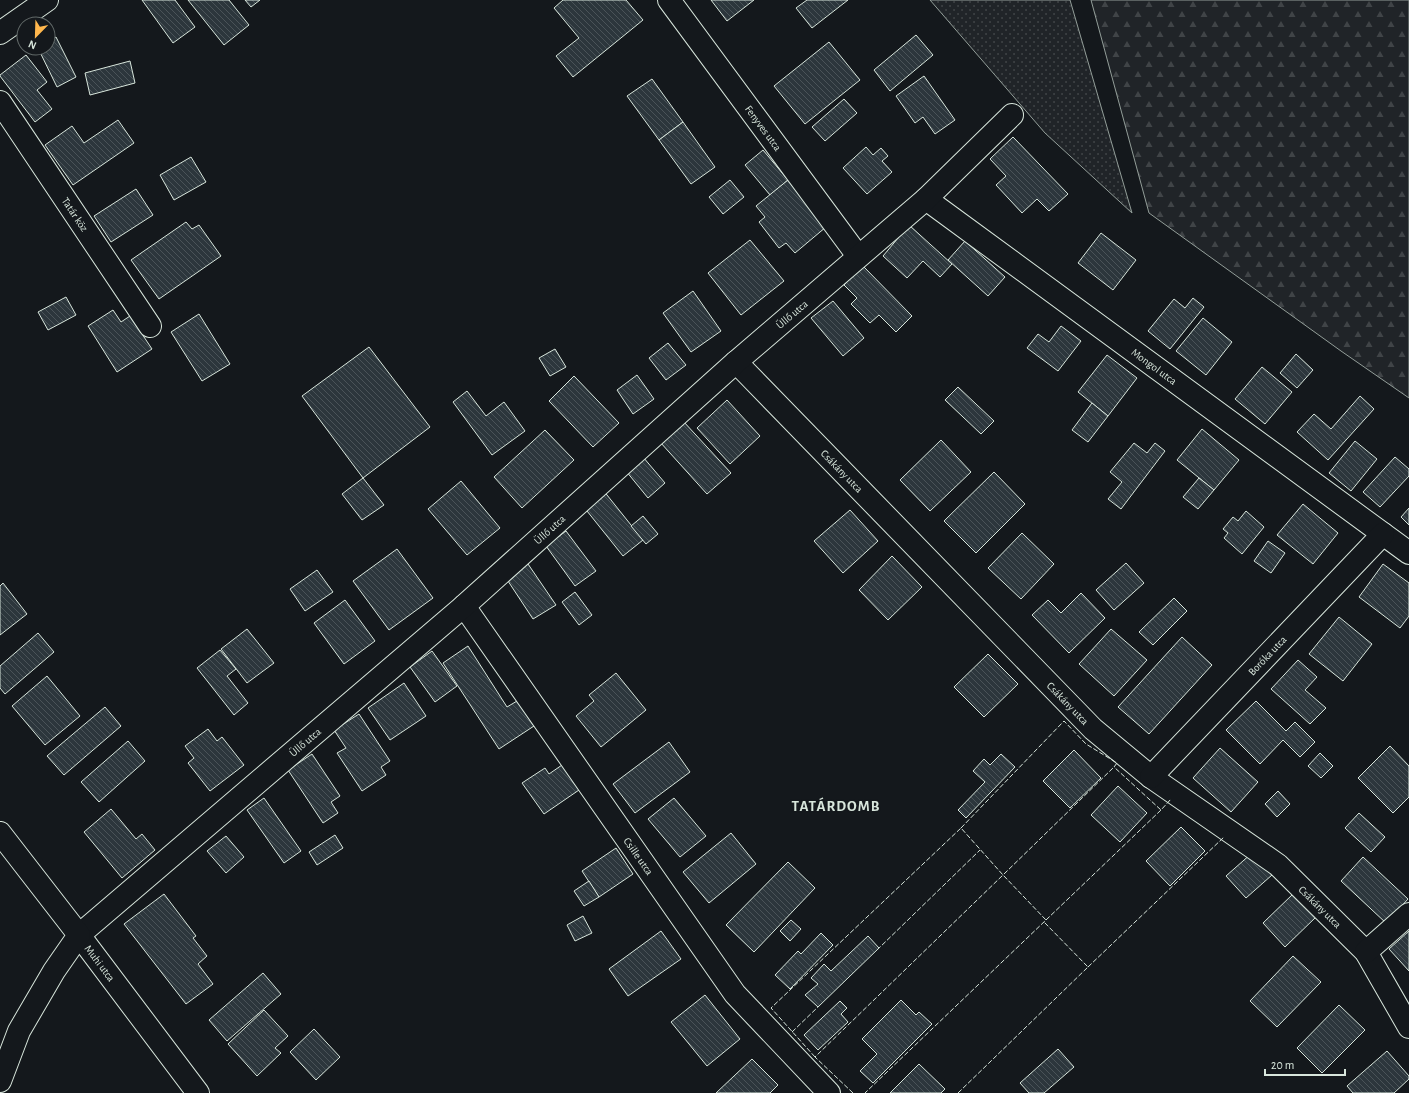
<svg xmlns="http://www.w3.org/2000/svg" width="1409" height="1093" viewBox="0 0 1409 1093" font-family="'Alegreya Sans',sans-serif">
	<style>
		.grass { fill: url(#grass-dots); stroke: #939e99 }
		.forest { fill: url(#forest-firs); stroke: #939e99 }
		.building { fill: url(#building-back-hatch); stroke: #d8e6dc }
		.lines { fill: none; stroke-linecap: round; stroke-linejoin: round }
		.street-casing { stroke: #d8e6dc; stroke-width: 24 }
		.secondary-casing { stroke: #d8e6dc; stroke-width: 24 }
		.street { stroke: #14181c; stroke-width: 22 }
		.secondary { stroke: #14181c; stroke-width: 22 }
		.fence { stroke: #d8e6dc; stroke-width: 1; stroke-dasharray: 5 2; stroke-linecap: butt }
		.labels { text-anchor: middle; stroke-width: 3; stroke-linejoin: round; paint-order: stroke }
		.street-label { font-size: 11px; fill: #d8e6dc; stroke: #14181c }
		.district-label { font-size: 15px; font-weight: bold; letter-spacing: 1px; fill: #d8e6dc; stroke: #14181c }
	</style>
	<defs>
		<pattern id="grass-dots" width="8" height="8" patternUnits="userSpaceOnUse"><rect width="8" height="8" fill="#202428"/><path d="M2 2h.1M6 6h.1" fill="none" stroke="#404447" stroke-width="1.8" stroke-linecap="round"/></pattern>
		<pattern id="forest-firs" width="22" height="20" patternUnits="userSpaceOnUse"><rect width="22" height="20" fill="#202428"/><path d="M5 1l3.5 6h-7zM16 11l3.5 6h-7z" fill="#404447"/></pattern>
		<pattern id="building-back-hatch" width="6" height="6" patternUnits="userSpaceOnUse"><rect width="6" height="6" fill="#2c363c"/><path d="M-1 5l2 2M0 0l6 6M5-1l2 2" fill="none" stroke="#4a5358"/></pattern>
	</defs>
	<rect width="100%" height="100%" fill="#14181c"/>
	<polygon class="grass" points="930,0 1070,0 1132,213 1045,133"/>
	<polygon class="forest" points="1091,0 1409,0 1409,398 1341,351 1149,213"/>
	<g class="building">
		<polygon points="142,0 175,0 195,27 173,43"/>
		<polygon points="188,0 229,0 249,25 224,45"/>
		<polygon points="245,0 260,0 251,7"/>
		<polygon points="563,0 626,0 643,20 573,77 556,56 579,38 554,8"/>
		<polygon points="711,0 754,0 727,21"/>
		<polygon points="807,0 848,0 812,28 796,8"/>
		<polygon points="916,35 933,55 890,91 874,70"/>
		<polygon points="56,37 76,77 57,87 38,48 48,48 48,41"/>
		<polygon points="829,42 860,80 805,124 774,86"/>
		<polygon points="26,55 47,82 37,90 52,109 35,122 0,76 0,75"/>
		<polygon points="130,61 135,83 90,95 85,73"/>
		<polygon points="924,76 955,120 935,134 923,117 915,123 896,96"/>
		<polygon points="652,79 683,122 659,140 627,96"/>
		<polygon points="844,99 857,113 825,141 812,127"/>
		<polygon points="118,120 134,143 73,185 45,145 72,126 84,143"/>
		<polygon points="683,122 715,167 691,184 659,140"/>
		<polygon points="1013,137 1068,194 1049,211 1037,199 1022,213 996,185 1006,176 990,159"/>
		<polygon points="866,147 873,155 881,148 888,156 882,161 892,172 867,194 843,168"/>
		<polygon points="763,150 788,180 770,195 745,165"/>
		<polygon points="191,157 206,182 174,200 160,175"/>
		<polygon points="730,180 744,197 723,214 709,197"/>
		<polygon points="788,180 826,227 795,253 786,243 779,248 759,222 765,217 756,206"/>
		<polygon points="136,189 153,215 111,242 94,216"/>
		<polygon points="186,222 192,229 199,225 221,256 159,299 131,260"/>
		<polygon points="909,225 952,264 940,277 923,261 907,278 883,256"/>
		<polygon points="1101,233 1136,260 1113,290 1078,263"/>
		<polygon points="750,240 784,281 741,315 708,273"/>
		<polygon points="965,241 1005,277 988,296 948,260"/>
		<polygon points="863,266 912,316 896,332 879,315 870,323 851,304 857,298 844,285"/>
		<polygon points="693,291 721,331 691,352 663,313"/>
		<polygon points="66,297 76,315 48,330 38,312"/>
		<polygon points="1193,298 1204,307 1170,349 1148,331 1174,299 1185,308"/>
		<polygon points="833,301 864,338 843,356 811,318"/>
		<polygon points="113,310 121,322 130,316 152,349 117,372 88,326"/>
		<polygon points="199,314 230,364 202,381 171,332"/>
		<polygon points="1203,318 1232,342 1206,375 1176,351"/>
		<polygon points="1061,326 1081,341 1058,371 1027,348 1038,334 1049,342"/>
		<polygon points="668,343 686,365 666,380 649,358"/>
		<polygon points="369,347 430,427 363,478 302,396"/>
		<polygon points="555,349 566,367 550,376 539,358"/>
		<polygon points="1296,354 1313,370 1297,388 1280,373"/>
		<polygon points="1107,355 1137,378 1108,416 1078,392"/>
		<polygon points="1262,367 1292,392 1265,424 1235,399"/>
		<polygon points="637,375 654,399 633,414 617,390"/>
		<polygon points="574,376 619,423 593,447 549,401"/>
		<polygon points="958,387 994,421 981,434 945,400"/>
		<polygon points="467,391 486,416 504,402 525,431 492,455 453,402"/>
		<polygon points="1360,396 1374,409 1328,460 1297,432 1314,414 1331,429"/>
		<polygon points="727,400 760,436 730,464 697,428"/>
		<polygon points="1092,403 1108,416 1088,442 1072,430"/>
		<polygon points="683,421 731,473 707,494 660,442"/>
		<polygon points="1202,429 1239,460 1214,490 1177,460"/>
		<polygon points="545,430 574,460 522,508 494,477"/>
		<polygon points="941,440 971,472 930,511 900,480"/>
		<polygon points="1355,441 1377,459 1351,491 1329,473"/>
		<polygon points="1134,443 1147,453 1155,443 1165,451 1121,509 1108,499 1122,482 1110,472"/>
		<polygon points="643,457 665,483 648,498 626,471"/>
		<polygon points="1395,457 1409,469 1409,476 1380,507 1363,492"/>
		<polygon points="994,472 1025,504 976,553 944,521"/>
		<polygon points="363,478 384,505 362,520 342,494"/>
		<polygon points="1199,478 1214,490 1198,509 1183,497"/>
		<polygon points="461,481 500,528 467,555 428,509"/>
		<polygon points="603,490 643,540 623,556 583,506"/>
		<polygon points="1303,504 1338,533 1313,564 1277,535"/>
		<polygon points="1409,508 1409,525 1401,517"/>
		<polygon points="850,510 878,541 843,573 814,541"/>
		<polygon points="1246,511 1264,527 1242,554 1224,538 1228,533 1223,529 1233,517 1238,521"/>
		<polygon points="643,516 658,534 646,544 631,526"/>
		<polygon points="566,531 596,571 575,586 546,546"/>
		<polygon points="1022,533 1054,564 1021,599 988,568"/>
		<polygon points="1268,541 1285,553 1271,573 1254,561"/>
		<polygon points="397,549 433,598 389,630 353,581"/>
		<polygon points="892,556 922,587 888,620 859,590"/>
		<polygon points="1126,563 1144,583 1114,610 1096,590"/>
		<polygon points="528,564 556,605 533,619 506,578"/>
		<polygon points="1383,564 1409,583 1409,616 1400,628 1359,597"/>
		<polygon points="317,570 333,592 305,611 290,589"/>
		<polygon points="3,583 27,614 0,635 0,586"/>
		<polygon points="575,592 592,615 579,625 562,602"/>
		<polygon points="1081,593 1105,618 1069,653 1032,615 1048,600 1061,613"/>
		<polygon points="1174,598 1187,611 1153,645 1139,632"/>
		<polygon points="345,600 375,641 344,664 314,623"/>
		<polygon points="1339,617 1372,644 1343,681 1309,654"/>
		<polygon points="247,629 274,663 247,683 221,649"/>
		<polygon points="1111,629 1147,660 1114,696 1079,664"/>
		<polygon points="38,633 54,652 5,694 0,688 0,666"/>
		<polygon points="1182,637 1212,665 1149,734 1118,707"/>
		<polygon points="468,646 507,707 517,701 534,726 499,749 443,663"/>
		<polygon points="220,650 236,669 227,676 248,703 234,715 197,668"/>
		<polygon points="432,651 457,686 435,702 410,667"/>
		<polygon points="988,654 1018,684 984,717 954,687"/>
		<polygon points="1298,660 1317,677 1305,690 1326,708 1310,724 1271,689"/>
		<polygon points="616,673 646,710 601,747 576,716 594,701 589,695"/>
		<polygon points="47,676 80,716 45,745 12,706"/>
		<polygon points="404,683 426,716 390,740 368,708"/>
		<polygon points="1256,701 1286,731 1295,722 1315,742 1300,757 1283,740 1260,764 1226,730"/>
		<polygon points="105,707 121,726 64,775 47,756"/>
		<polygon points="359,714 390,761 381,767 386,775 362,791 337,753 346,748 334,730"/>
		<polygon points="208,729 217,741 222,737 244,765 210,791 188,763 194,758 185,746"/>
		<polygon points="128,741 145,761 99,802 81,782"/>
		<polygon points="669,742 690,772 635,813 613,784"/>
		<polygon points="1390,746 1409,766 1409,797 1393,813 1358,778"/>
		<polygon points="1220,748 1258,782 1231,812 1193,778"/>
		<polygon points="1074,750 1101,778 1070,808 1043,781"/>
		<polygon points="1320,753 1333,766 1321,778 1308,766"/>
		<polygon points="312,754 340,796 331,802 338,813 323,823 288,770"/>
		<polygon points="1001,754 1015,767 966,818 958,810 985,782 973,771 984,759 990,765"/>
		<polygon points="562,765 579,790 544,814 522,783 545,768 549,774"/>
		<polygon points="1118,786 1147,813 1120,842 1091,815"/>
		<polygon points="1278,791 1290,804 1277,817 1265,804"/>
		<polygon points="264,798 301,851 284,863 247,810"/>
		<polygon points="674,798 706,836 680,857 648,819"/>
		<polygon points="111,809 136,839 142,834 155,850 122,878 84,832"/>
		<polygon points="1359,813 1385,837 1371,852 1345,828"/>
		<polygon points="1181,827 1205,851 1170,886 1146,861"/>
		<polygon points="731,833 756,864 709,903 683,872"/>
		<polygon points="335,835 343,848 317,865 309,852"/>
		<polygon points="226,836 244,857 226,873 207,851"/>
		<polygon points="616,848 633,874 599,897 582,871"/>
		<polygon points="1252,853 1272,875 1246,898 1226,876"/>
		<polygon points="1363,857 1408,899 1386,923 1341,881"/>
		<polygon points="788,862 815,888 754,952 726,925"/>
		<polygon points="589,881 599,897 584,906 574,891"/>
		<polygon points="164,894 196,936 193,938 207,956 198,964 213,984 186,1004 124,924"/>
		<polygon points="1293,894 1316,917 1285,947 1263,923"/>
		<polygon points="583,916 592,933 575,941 567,925"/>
		<polygon points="791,920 801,929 790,941 780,931"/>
		<polygon points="661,931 681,959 628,996 609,969"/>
		<polygon points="1409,931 1409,971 1389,949"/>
		<polygon points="821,933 833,945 790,989 775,975 798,951 801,954"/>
		<polygon points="868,936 879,948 818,1007 805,995 818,984 811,978 824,964 831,971"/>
		<polygon points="1293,956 1321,982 1277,1027 1250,1001"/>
		<polygon points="263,973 281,994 227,1041 209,1020"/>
		<polygon points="705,995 740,1039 707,1066 671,1022"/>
		<polygon points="901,1000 916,1015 919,1012 932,1024 873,1083 860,1071 877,1054 862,1039"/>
		<polygon points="840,1001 847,1008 841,1014 848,1022 818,1050 804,1035"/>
		<polygon points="1339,1005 1365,1030 1322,1073 1297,1048"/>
		<polygon points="264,1010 288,1036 275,1048 281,1053 257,1076 228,1044"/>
		<polygon points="314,1029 340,1057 316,1080 290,1052"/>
		<polygon points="1058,1049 1074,1067 1044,1093 1029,1093 1020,1083"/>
		<polygon points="1387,1051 1409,1076 1409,1079 1394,1093 1353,1093 1347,1086"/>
		<polygon points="752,1059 778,1085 770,1093 716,1093"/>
		<polygon points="919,1064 945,1089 941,1093 890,1093"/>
	</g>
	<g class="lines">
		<g class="street-casing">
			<g id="street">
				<path id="s1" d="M 669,0 L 858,256"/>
				<polyline points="0,33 47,0"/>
				<path id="s2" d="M 0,102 L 150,326"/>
				<path id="s3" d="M 926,199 L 1409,553"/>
				<path id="s4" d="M 736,362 L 1093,729 L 1151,777 L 1278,865 L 1366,952 L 1409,1027"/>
				<path id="s5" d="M 464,606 L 735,994 L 829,1093"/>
				<path id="s6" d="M 1151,777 L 1383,534"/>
				<polyline points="1366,952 1409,914"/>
				<path id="s7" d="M 198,1093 L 79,935 L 464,606 L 736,362 L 926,199 L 1012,115"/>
			</g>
		</g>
		<g class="secondary-casing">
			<polyline id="secondary" points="0,833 79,935 54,971 19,1031 0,1081"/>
		</g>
		<use href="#street" class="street"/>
		<use href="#secondary" class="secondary"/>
		<g class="fence">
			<polyline points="961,828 1064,721 1086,744 1117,763 1114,767 1161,810 1171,799"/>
			<polyline points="1046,920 1161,810"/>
			<polyline points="877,950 980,850"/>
			<polyline points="1088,967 1224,837"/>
			<polyline points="792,1032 819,1006"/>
			<polyline points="815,1057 771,1008 961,828 1003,875 1114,767"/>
			<polyline points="853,1093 815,1057 1003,875 1046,920 865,1093"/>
			<polyline points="958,1093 1088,967 1044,922"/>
		</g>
	</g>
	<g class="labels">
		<g class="street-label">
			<text dy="4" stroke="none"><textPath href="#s1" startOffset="159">Fenyves utca</textPath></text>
			<text dy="4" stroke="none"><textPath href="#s2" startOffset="135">Tatár köz</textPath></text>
			<text dy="4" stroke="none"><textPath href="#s7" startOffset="1143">Üllő utca</textPath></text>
			<text dy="4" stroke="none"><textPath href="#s3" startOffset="283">Mongol utca</textPath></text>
			<text dy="4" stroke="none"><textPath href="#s4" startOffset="152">Csákány utca</textPath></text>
			<text dy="4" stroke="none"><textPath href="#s7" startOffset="819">Üllő utca</textPath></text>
			<text dy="4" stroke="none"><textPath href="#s6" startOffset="168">Boróka utca</textPath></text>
			<text dy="4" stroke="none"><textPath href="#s4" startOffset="476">Csákány utca</textPath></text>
			<text dy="4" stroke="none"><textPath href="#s7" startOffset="495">Üllő utca</textPath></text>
			<text dy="4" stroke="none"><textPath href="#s5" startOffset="305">Csille utca</textPath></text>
			<text dy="4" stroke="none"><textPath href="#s4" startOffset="801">Csákány utca</textPath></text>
			<text transform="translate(100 963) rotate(53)" y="4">Muhi utca</text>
		</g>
		<g class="district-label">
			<text x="836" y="811">TATÁRDOMB</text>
		</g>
	</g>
	<g transform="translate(36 36) rotate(203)"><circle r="19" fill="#14181c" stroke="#626a69"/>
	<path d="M0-3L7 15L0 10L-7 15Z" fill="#ffb74d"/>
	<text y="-6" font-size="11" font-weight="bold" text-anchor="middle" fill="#d8e6dc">N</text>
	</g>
	<path d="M1265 1069v6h80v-6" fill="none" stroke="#d8e6dc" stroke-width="2"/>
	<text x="1271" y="1069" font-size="12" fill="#d8e6dc" stroke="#14181c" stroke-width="3" paint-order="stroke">20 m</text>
</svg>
